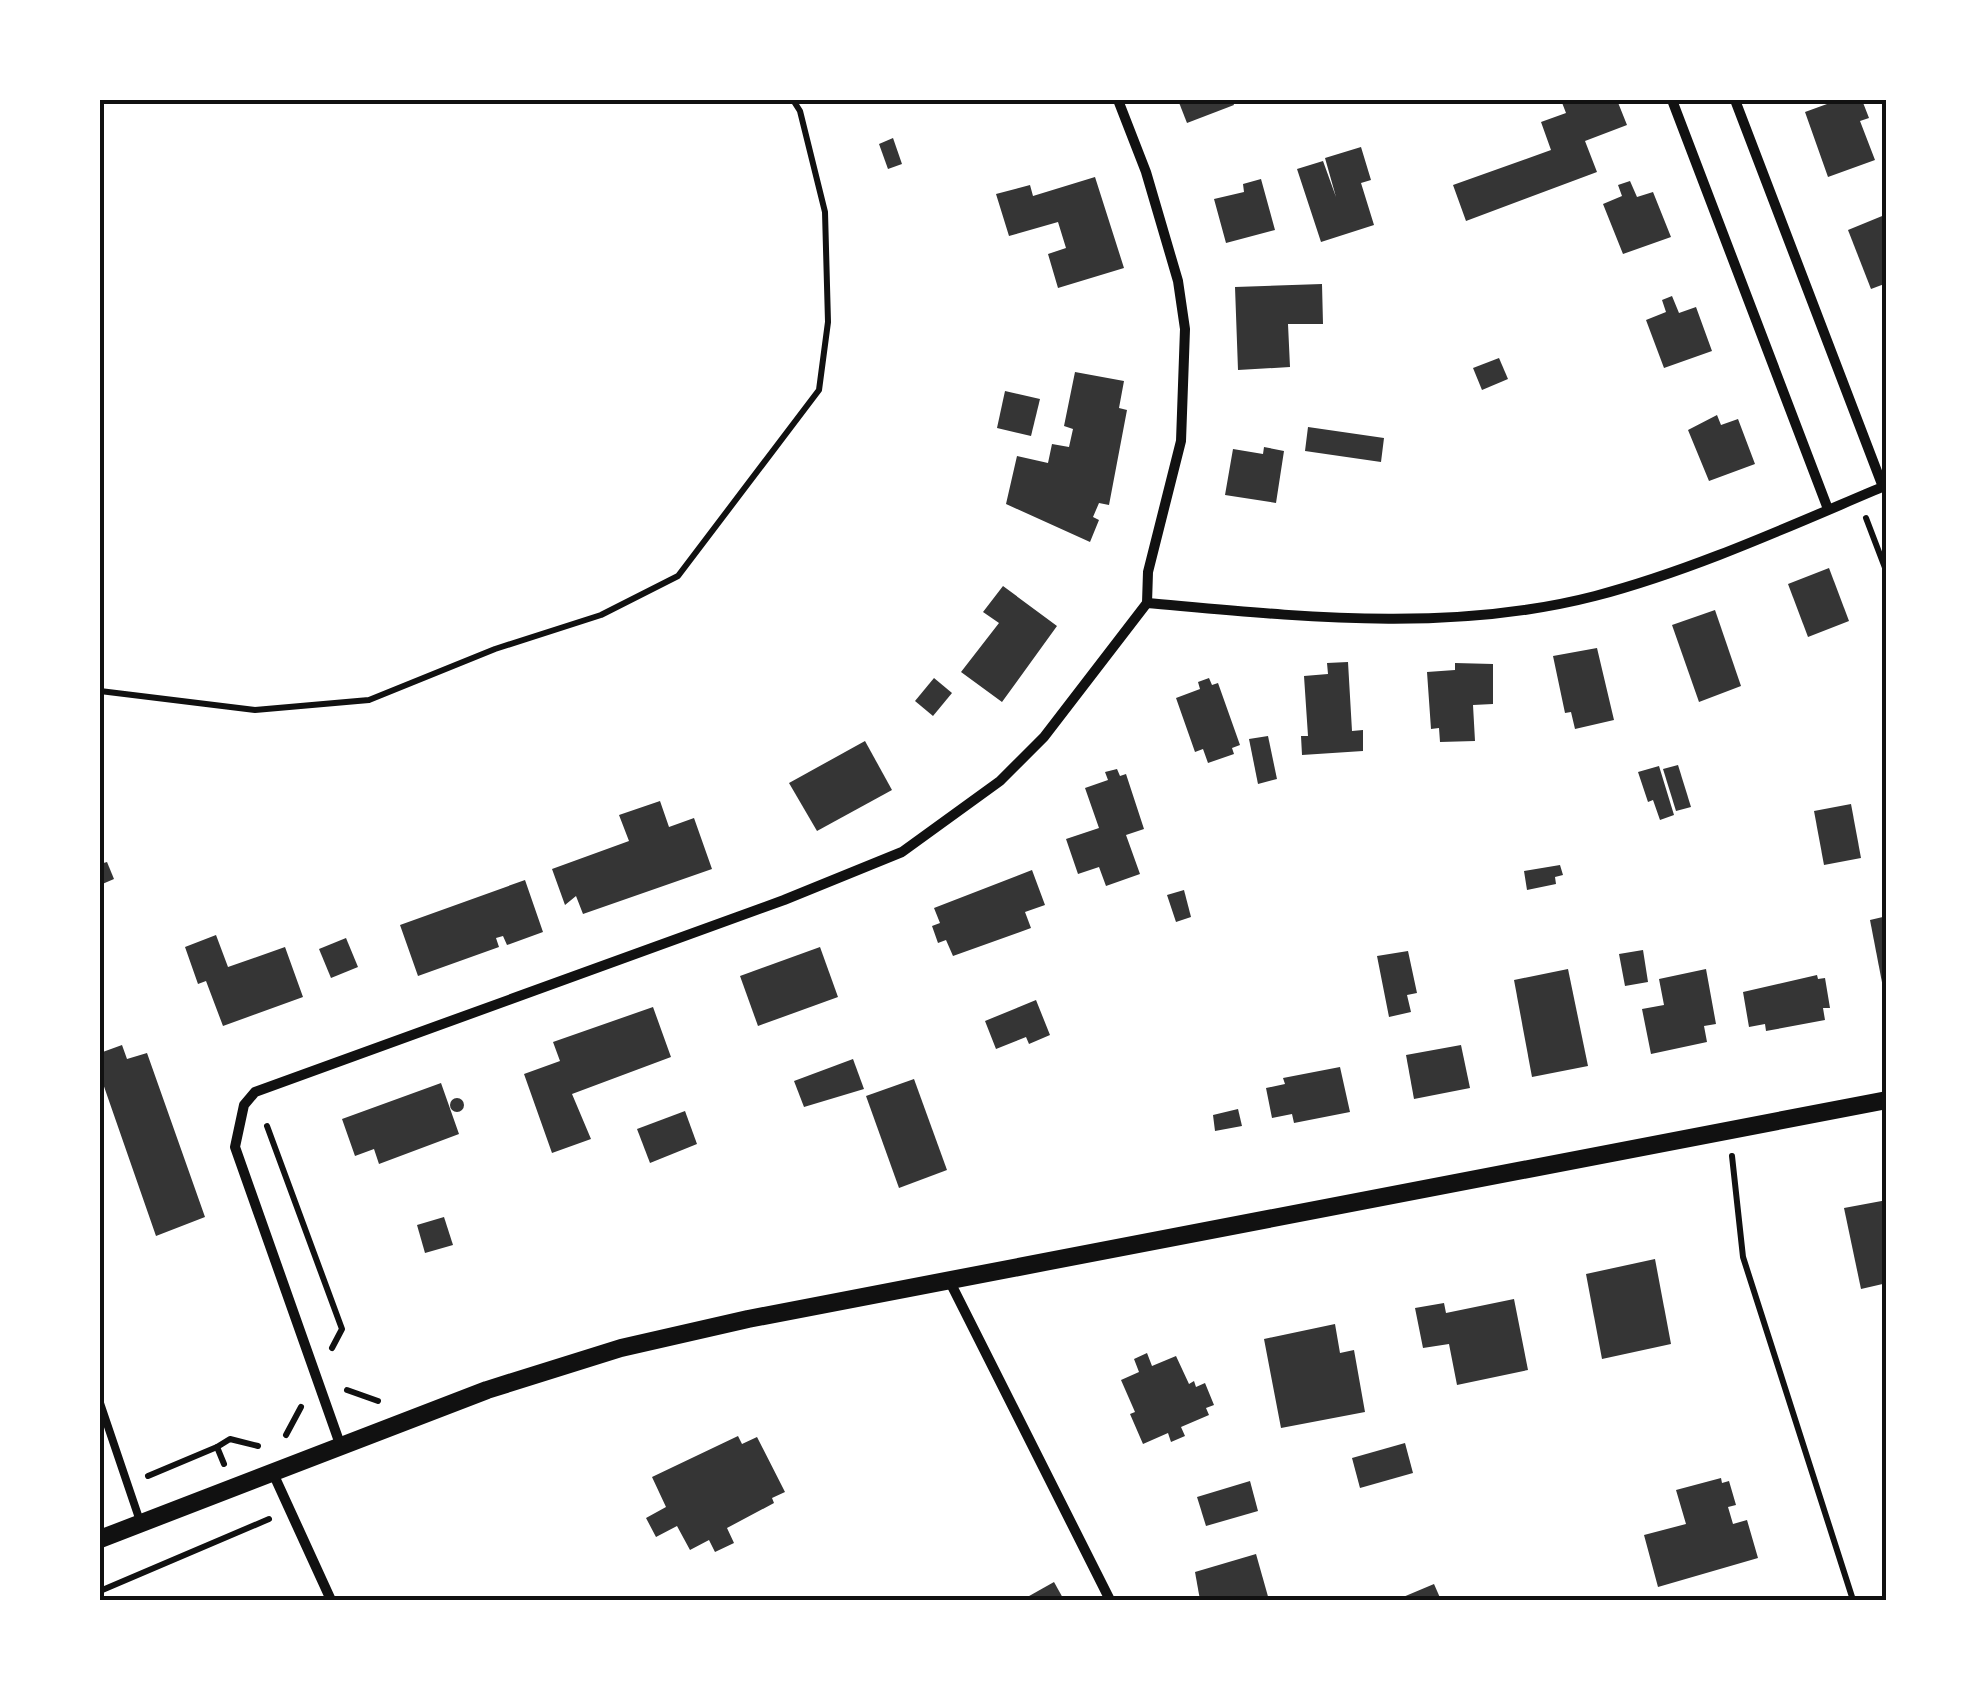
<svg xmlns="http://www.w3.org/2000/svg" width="1987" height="1700" viewBox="0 0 1987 1700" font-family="'Noto Sans',sans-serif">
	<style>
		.building { fill: #353535 }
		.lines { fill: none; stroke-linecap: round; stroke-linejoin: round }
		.path { stroke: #111; stroke-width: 6 }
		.service { stroke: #111; stroke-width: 8 }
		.minor { stroke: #111; stroke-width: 10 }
		.tertiary { stroke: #111; stroke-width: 18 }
		.neatline { fill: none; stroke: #111; stroke-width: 4 }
	</style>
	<rect width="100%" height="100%" fill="#fff"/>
	<g class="building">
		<polygon points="1178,100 1232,100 1234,105 1187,123"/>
		<polygon points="1561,100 1617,100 1627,125 1585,141 1597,172 1466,221 1453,185 1551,150 1541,122 1566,113"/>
		<polygon points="1838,100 1862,100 1869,118 1860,121 1875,160 1828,177 1805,112"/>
		<polygon points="893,138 902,164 888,169 879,144"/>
		<polygon points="1361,147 1371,180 1361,183 1374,225 1321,242 1297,169 1323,161 1336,197 1325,158"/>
		<polygon points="1095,177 1124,268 1058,288 1048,254 1066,248 1058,222 1009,236 996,194 1030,185 1033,196"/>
		<polygon points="1261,179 1275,230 1226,243 1214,199 1244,192 1243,184"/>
		<polygon points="1630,181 1637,197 1653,192 1671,237 1623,254 1603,204 1622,196 1618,185"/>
		<polygon points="1887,214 1887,283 1871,289 1848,230"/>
		<polygon points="1322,284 1323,324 1288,324 1290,367 1238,370 1235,287"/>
		<polygon points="1672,296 1679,313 1696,307 1712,351 1664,368 1646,320 1666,312 1662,300"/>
		<polygon points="1499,358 1508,379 1482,390 1473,368"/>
		<polygon points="1075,372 1124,381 1119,408 1127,410 1109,505 1099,503 1093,517 1099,520 1090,542 1006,504 1017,456 1048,463 1052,444 1069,447 1073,429 1064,426"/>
		<polygon points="1005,391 1040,399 1031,436 997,428"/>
		<polygon points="1717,415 1721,425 1738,419 1755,464 1709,481 1688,430"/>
		<polygon points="1308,427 1384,438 1381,462 1305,451"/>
		<polygon points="1264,447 1284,451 1276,503 1225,495 1233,449 1263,454"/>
		<polygon points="1829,568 1849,621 1808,637 1788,584"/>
		<polygon points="1003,586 1057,626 1002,702 961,672 999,623 983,612"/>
		<polygon points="1715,610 1741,686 1699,702 1672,625"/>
		<polygon points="1597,648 1614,720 1575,729 1571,712 1565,713 1553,656"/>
		<polygon points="1348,662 1352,731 1363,730 1363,751 1302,755 1301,736 1308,736 1304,676 1328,674 1327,663"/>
		<polygon points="1455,663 1493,664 1493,704 1473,705 1475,741 1440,742 1439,728 1431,729 1427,672 1455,670"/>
		<polygon points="934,678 952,693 933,716 915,701"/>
		<polygon points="1209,678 1212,685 1218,683 1240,745 1232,748 1234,754 1208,763 1203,749 1195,752 1176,698 1200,689 1198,682"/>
		<polygon points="1268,736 1277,779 1258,784 1249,739"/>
		<polygon points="865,741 892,790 817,831 789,783"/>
		<polygon points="1678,765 1691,807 1676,811 1663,769"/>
		<polygon points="1659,766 1674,815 1660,820 1653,800 1648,802 1638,772"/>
		<polygon points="1117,769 1120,776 1126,774 1144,829 1126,835 1140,874 1106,886 1099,867 1078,874 1066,839 1099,828 1085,788 1108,780 1105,772"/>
		<polygon points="660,801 669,827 694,818 712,869 583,914 576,896 565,905 552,869 629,841 619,815"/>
		<polygon points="1851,804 1861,858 1824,865 1814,811"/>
		<polygon points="107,862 114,879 100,885 100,864"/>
		<polygon points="1560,865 1563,875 1555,877 1556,884 1527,890 1524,871"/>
		<polygon points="1032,870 1045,905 1025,912 1031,928 953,956 946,940 938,943 932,926 940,923 934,908"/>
		<polygon points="525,880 543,932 507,945 503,936 496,938 499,947 418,976 400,925"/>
		<polygon points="1184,890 1191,917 1176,922 1167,895"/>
		<polygon points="1887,916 1887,998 1885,998 1870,920"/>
		<polygon points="216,935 228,967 285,947 303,997 223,1026 206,981 198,984 185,947"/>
		<polygon points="346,938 358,967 331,978 319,949"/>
		<polygon points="820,947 838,997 758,1026 740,976"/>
		<polygon points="1643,950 1648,982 1625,986 1619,954"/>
		<polygon points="1408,951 1417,993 1407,995 1411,1012 1389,1017 1377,956"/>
		<polygon points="1568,969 1588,1066 1532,1077 1514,980"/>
		<polygon points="1706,969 1716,1024 1704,1026 1707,1042 1651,1054 1642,1009 1664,1005 1659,979"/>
		<polygon points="1817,975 1818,979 1825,978 1830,1008 1823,1008 1825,1020 1766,1031 1765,1024 1749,1027 1743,992"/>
		<polygon points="1036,1000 1050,1035 1029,1044 1026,1037 996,1049 985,1021"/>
		<polygon points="653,1007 671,1057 572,1094 591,1139 552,1153 524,1074 560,1061 553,1042"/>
		<polygon points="122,1045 127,1059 147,1053 205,1217 156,1236 100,1075 100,1053"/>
		<polygon points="1461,1045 1470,1088 1414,1099 1406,1055"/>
		<polygon points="853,1059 864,1089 804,1107 794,1081"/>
		<polygon points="1340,1067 1350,1112 1294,1123 1292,1114 1272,1118 1266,1088 1285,1084 1283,1078"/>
		<polygon points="914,1079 947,1170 899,1188 866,1096"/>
		<polygon points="441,1083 459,1134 379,1164 374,1149 355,1156 342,1119"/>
		<circle cx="457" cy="1105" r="7"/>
		<polygon points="1238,1109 1242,1126 1215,1131 1213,1115"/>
		<polygon points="685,1111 697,1144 650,1163 637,1129"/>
		<polygon points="1887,1200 1887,1283 1861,1289 1844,1208"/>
		<polygon points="444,1217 453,1245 425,1253 417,1225"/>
		<polygon points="1655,1259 1671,1344 1602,1359 1586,1274"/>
		<polygon points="1514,1299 1528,1370 1457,1385 1449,1344 1423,1348 1415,1308 1444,1303 1446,1313"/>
		<polygon points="1335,1324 1340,1353 1354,1350 1365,1412 1281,1428 1264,1339"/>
		<polygon points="1147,1353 1152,1366 1176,1356 1189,1384 1194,1381 1196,1387 1205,1383 1214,1405 1206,1408 1209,1415 1181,1427 1185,1436 1171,1442 1168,1433 1143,1444 1130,1414 1135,1412 1121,1380 1139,1372 1134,1359"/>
		<polygon points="738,1436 742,1444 757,1437 785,1492 772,1498 774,1503 727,1528 734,1543 715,1552 709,1540 690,1550 677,1526 656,1537 646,1518 666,1507 652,1477"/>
		<polygon points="1405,1443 1413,1473 1360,1488 1352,1458"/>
		<polygon points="1721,1478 1722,1483 1729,1481 1736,1505 1728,1507 1733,1524 1747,1520 1758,1558 1658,1587 1644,1535 1686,1524 1676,1490"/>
		<polygon points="1250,1481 1258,1511 1206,1526 1197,1497"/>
		<polygon points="1256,1554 1269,1600 1200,1600 1195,1572"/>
		<polygon points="1054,1582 1064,1600 1022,1600"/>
		<polygon points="1434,1584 1441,1600 1396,1600"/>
	</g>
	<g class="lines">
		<g class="path">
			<polyline points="1866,518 1887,573"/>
			<polyline points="100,691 255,710 369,700 495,649 601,615 678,576 819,390 828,322 825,212 800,111 793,100"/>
			<polyline points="267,1126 342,1329 332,1348"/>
			<polyline points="1732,1156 1743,1257 1853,1600"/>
			<polyline points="347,1390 378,1401"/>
			<polyline points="286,1435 301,1407"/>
			<polyline points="224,1464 217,1447 230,1439 258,1446"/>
			<polyline points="148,1476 217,1447"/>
			<polyline points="100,1591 269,1519"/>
		</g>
		<polyline class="service" points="100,1403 141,1524"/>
		<g class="minor">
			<polyline points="1672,100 1828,509"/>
			<polyline points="1735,100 1883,487"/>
			<path d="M 1147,603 C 1295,616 1448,634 1595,596 C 1694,570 1792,525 1887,485"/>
			<polyline points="949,1280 1110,1600"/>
			<polyline points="340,1444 235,1147 244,1105 255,1092 784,900 902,852 1000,781 1044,737 1147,603 1148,572 1181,441 1185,329 1178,281 1146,172 1118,100"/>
			<polyline points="272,1471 331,1600"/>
		</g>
		<polyline class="tertiary" points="100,1539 487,1390 621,1348 748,1319 1887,1100"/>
	</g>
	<rect width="1987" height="1700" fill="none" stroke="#ffffff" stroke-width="205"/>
	<rect x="102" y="102" width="1782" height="1496" class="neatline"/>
</svg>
